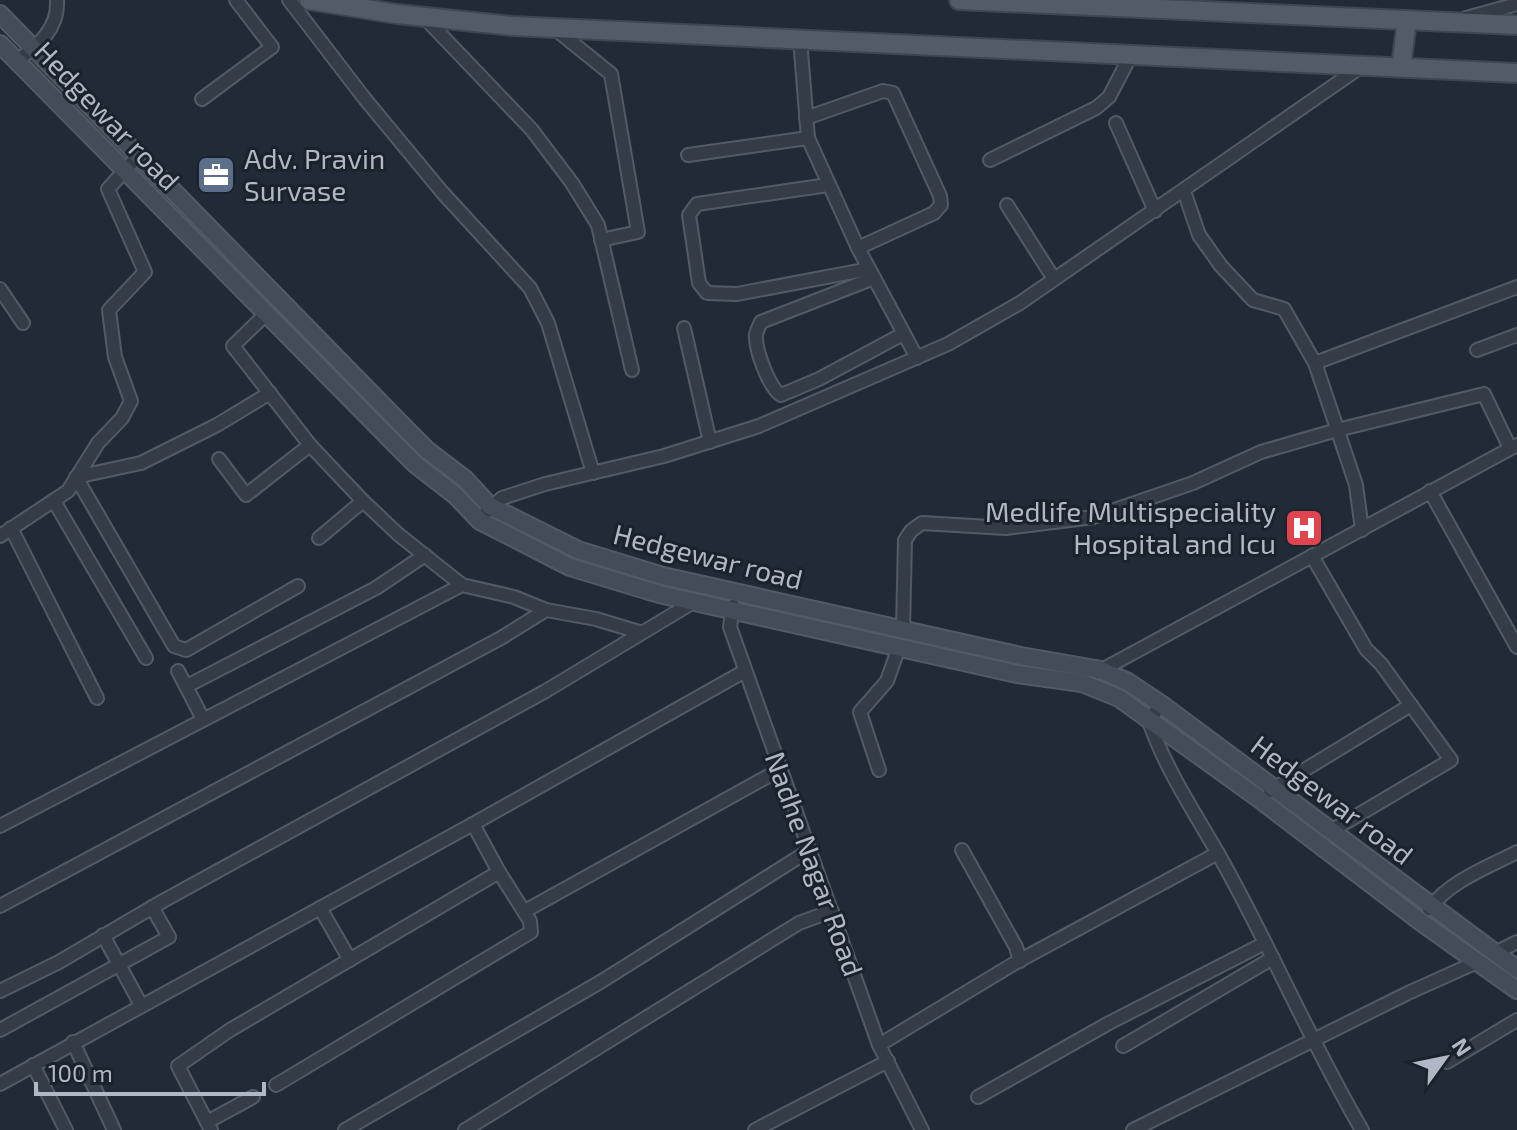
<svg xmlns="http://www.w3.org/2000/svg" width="1517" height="1130" viewBox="0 0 1517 1130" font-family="'Exo 2',sans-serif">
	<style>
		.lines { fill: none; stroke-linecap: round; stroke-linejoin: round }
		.minor-casing { stroke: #525b65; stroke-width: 16 }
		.secondary-casing { stroke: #525b65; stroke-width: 20 }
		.primary-casing { stroke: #3e4651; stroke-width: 22 }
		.minor { stroke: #343d47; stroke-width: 12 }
		.secondary { stroke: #434d5a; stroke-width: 16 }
		.primary { stroke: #525c68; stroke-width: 18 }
		.labels { text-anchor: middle; stroke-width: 6; stroke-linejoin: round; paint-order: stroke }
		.street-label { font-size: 28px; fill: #afb8c4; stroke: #1a222c }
		.poi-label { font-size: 28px; fill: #afb8c4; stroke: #1a222c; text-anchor: start }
	</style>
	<rect width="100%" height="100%" fill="#212b37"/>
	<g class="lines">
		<g class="minor-casing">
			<g id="minor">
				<polyline points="289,0 365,99 442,192 530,288 548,323 593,473"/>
				<polyline points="424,17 532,130 572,183 598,225 632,370"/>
				<polyline points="1466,18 1517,4"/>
				<polyline points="554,28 611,74 638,232 601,240"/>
				<polyline points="800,39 808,138 858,248 917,358"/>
				<path d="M 17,61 C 38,45 59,29 57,0"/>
				<polyline points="202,99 272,47 236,0"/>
				<polyline points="806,118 883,91 893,93 940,196 941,205 934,213 858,248"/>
				<polyline points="1116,123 1155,211"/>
				<polyline points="688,155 808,138"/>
				<polyline points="990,160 1096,108 1109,97 1131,55"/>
				<polyline points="828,185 697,204 689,215 699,283 707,293 737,294 869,269"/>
				<polyline points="1184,191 1199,235 1221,266 1253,300 1284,309 1315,363 1356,485 1362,530"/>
				<polyline points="1007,205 1054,279"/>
				<path d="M 874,278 L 761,322 C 760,324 756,333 756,335 C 755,349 769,388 781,395 L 819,379 L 903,334"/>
				<polyline points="0,289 23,323"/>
				<polyline points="266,314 233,346 310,445 363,501 399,535 462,585 514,597 546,610 596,619 639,632"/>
				<polyline points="684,328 710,442"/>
				<polyline points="1477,350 1517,335"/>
				<polyline points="1315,363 1517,287"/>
				<polyline points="270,393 217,425 141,463 76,477 174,646 186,650 298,586"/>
				<polyline points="219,459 246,495 310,445"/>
				<polyline points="1430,491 1517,647"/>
				<polyline points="54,501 146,658"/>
				<polyline points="486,512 502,498 545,484 664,456 759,426 948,344 1020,303 1362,66"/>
				<polyline points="11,528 97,698"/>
				<polyline points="0,536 68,491 98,443 122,418 131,401 115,357 109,310 145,272 108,189 138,156"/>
				<polyline points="319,538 363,501"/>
				<polyline points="1312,556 1366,649 1381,664 1451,760 1331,831"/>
				<polyline points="733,606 730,627 879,1045 922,1130"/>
				<polyline points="903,629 905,540 911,531 922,523 1006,528 1094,517 1193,483 1261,452 1337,430 1484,394 1510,448"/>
				<polyline points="178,671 203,719"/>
				<polyline points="1098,672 1517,445"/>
				<polyline points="187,686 376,588 425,555"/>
				<path d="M 1161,704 L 1149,721 C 1168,777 1205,827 1232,879 C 1277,962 1314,1048 1362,1130"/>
				<polyline points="879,770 860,712 887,681 899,647"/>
				<polyline points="1270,791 1411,705"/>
				<polyline points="0,826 462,585"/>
				<polyline points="962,850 1016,947 1020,961"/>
				<polyline points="0,906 501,638 546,610"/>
				<polyline points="320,908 350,960"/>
				<path d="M 1429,909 C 1450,881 1486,868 1517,852"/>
				<polyline points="525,911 781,769"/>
				<polyline points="103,935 141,1005"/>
				<polyline points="1495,953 1517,942"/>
				<polyline points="0,991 59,962 163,901 544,692 695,601"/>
				<polyline points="0,1030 169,937 152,907"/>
				<polyline points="73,1042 114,1130"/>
				<polyline points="879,1045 1015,963 1218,853"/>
				<polyline points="1123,1046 1273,958"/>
				<polyline points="1447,1062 1517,1020"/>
				<polyline points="33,1065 66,1130"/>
				<polyline points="0,1084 473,824 745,671"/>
				<polyline points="276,1085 531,932 530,921 499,872 473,824"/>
				<polyline points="978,1097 1109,1023 1265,943"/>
				<polyline points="207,1122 253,1097"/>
				<polyline points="211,1130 178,1066 230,1030 499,872"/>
				<polyline points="345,1130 602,981 810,850"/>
				<polyline points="465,1130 799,923 832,911"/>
				<polyline points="755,1130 888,1061"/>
				<polyline points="1133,1130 1408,993 1477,962"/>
			</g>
		</g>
		<g class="secondary-casing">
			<g id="secondary">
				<polyline points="0,14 410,433 427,450 465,479 490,506 578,550 663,576 1021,656 1101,670 1128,682 1161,704 1517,969"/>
				<polyline points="0,44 397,446 415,464 455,495 480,521 570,567 659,594 1017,674 1082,683 1119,698 1262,801 1421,922 1517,990"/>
			</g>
		</g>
		<g class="primary-casing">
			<g id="primary">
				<polyline points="309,0 397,14 512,26 1517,73"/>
				<polyline points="959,0 1517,25"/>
				<polyline points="1401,67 1407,20"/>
			</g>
		</g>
		<use href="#minor" class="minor"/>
		<use href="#secondary" class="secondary"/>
		<use href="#primary" class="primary"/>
	</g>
	<defs>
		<g id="office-square" transform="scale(2)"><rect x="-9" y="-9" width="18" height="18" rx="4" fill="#5c6f8a" stroke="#1a222c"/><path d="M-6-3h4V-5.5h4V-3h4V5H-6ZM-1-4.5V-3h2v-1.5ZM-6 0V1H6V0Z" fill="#fff"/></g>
		<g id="hospital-square" transform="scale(2)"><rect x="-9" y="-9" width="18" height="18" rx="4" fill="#e0444e" stroke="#1a222c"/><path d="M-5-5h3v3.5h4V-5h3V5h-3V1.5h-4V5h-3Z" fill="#fff"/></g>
	</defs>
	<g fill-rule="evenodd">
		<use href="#office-square" x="216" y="175"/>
		<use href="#hospital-square" x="1304" y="528"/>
	</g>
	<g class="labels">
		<g class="street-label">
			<text transform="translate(107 116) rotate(46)" y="10">Hedgewar road</text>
			<text transform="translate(708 557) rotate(14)" y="10">Hedgewar road</text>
			<text transform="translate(1332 800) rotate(37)" y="10">Hedgewar road</text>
			<text transform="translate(814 864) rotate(70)" y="10">Nadhe Nagar Road</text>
		</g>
		<g class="poi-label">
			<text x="244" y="169">Adv. Pravin<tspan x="244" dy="32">Survase</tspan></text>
			<text x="1276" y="522" text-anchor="end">Medlife Multispeciality<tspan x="1276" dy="32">Hospital and Icu</tspan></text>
		</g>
	</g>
	<g transform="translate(1445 1058) rotate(57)" stroke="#1a222c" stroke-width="6" paint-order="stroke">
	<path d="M0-6L14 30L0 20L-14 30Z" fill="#afb8c4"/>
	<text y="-12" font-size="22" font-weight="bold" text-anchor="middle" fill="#afb8c4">N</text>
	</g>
	<path d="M36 1082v12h228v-12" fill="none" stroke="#afb8c4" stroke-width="4"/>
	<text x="48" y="1082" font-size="24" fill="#afb8c4" stroke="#1a222c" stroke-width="6" paint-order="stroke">100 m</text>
</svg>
